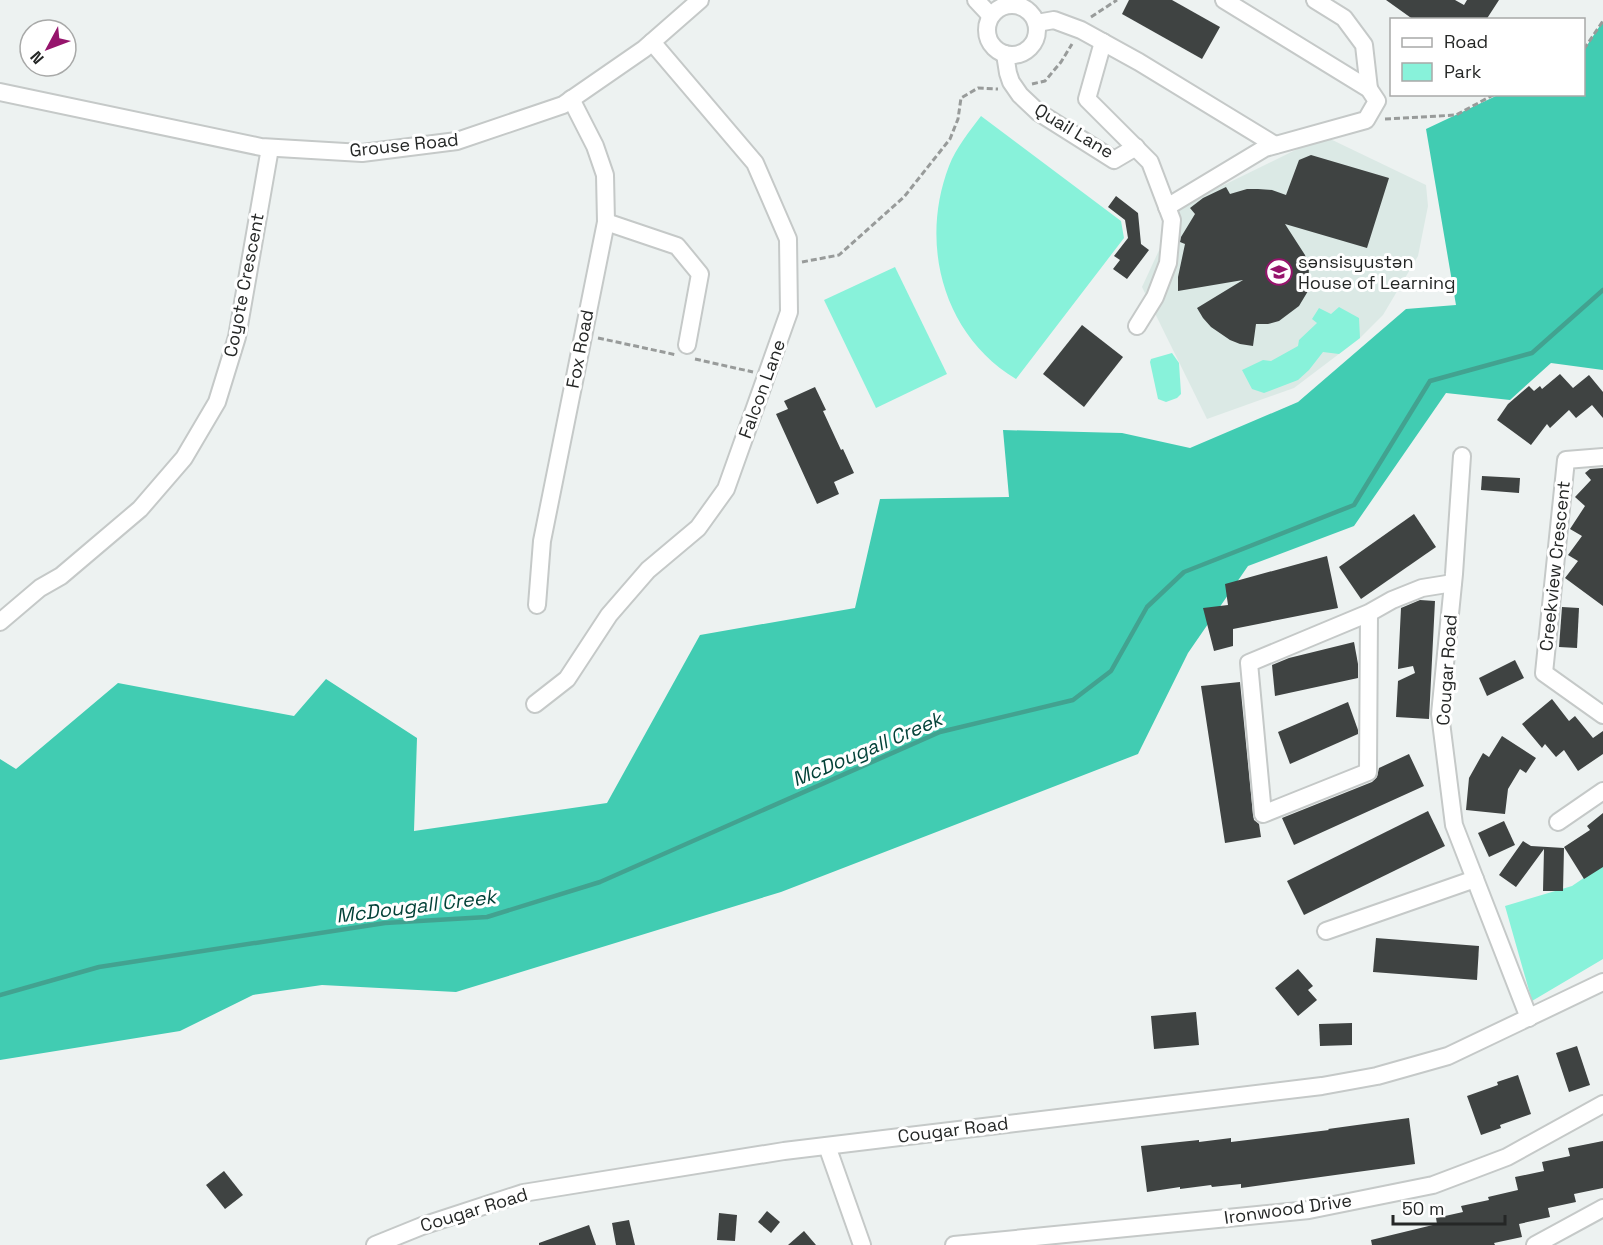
<svg xmlns="http://www.w3.org/2000/svg" width="1603" height="1245" viewBox="0 0 1603 1245" font-family="'Space Grotesk',sans-serif">
	<style>
		.built { fill: #dbe9e5 }
		.green { fill: #88f2da }
		.forest { fill: #41ccb2 }
		.lines { fill: none; stroke-linecap: round; stroke-linejoin: round }
		.stream { stroke: #42a290; stroke-width: 4.5 }
		.building { fill: #3f4342 }
		.minor-casing { stroke: #c5c9c8; stroke-width: 20 }
		.path { stroke: #989b9a; stroke-width: 3; stroke-dasharray: 6 3; stroke-linecap: butt }
		.minor { stroke: #fff; stroke-width: 16 }
		.labels { text-anchor: middle; stroke-width: 6; stroke-linejoin: round; paint-order: stroke }
		.street-label { font-size: 18px; fill: #252726; stroke: #fff }
		.poi-label { font-size: 18px; fill: #252726; stroke: #fff; text-anchor: start }
		.water-label { font-size: 20px; font-style: italic; fill: #034238; stroke: #fff }
	</style>
	<rect width="100%" height="100%" fill="#edf2f1"/>
	<polygon class="built" points="1324,136 1426,185 1428,206 1418,256 1383,315 1360,338 1294,388 1207,419 1142,287 1179,207"/>
	<g class="green">
		<path d="M 981,116 L 1121,221 L 1124,238 L 1016,379 C 943,335 919,244 949,166 C 956,148 969,132 981,116 Z"/>
		<polygon points="895,267 947,374 876,408 824,300"/>
		<polygon points="1339,307 1359,318 1360,338 1339,354 1323,352 1309,370 1298,380 1264,393 1252,389 1242,370 1263,360 1271,361 1298,346 1299,340 1317,323 1312,319 1319,308 1331,314"/>
		<polygon points="1172,353 1179,363 1181,394 1177,398 1166,402 1158,399 1150,362 1151,359"/>
		<polygon points="1603,865 1603,959 1532,1001 1505,906 1572,886"/>
	</g>
	<polygon class="forest" points="1603,21 1603,370 1551,363 1510,400 1446,393 1354,526 1248,566 1188,653 1138,754 781,892 456,992 322,985 253,995 180,1031 0,1060 0,759 16,769 118,683 294,716 326,679 417,738 414,831 607,803 700,635 855,608 880,499 1009,497 1003,430 1122,433 1190,448 1298,402 1406,309 1456,305 1426,129 1498,95 1584,94 1584,50"/>
	<g class="lines">
		<polyline class="stream" points="0,995 99,967 385,923 487,917 600,882 940,732 1073,700 1111,671 1147,607 1184,572 1354,505 1430,381 1532,353 1603,290"/>
	</g>
	<g class="building">
		<polygon points="1129,0 1172,0 1220,27 1202,59 1122,14"/>
		<polygon points="1386,0 1455,0 1464,5 1467,0 1499,0 1486,20 1414,20"/>
		<polygon points="1311,155 1389,178 1367,248 1285,224 1305,255 1309,267 1308,291 1299,306 1279,321 1268,324 1256,324 1253,346 1240,344 1230,340 1211,327 1203,318 1197,308 1243,280 1178,291 1178,277 1185,244 1180,242 1181,237 1195,214 1190,208 1203,198 1226,187 1230,194 1247,189 1258,189 1272,190 1286,195 1299,160"/>
		<polygon points="1116,196 1138,213 1141,244 1149,250 1127,279 1113,269 1120,260 1114,256 1128,238 1125,220 1108,207"/>
		<polygon points="1082,325 1123,357 1084,407 1043,374"/>
		<polygon points="1560,374 1573,388 1589,375 1603,392 1603,418 1592,405 1576,418 1569,410 1550,428 1547,424 1531,445 1497,420 1508,404 1529,386 1534,391 1540,386 1542,389"/>
		<polygon points="815,387 826,410 823,411 841,450 843,449 854,473 834,482 839,494 817,504 776,414 788,409 784,401"/>
		<polygon points="1603,468 1603,606 1565,578 1578,561 1568,555 1582,536 1570,529 1585,506 1575,497 1591,480 1585,473 1590,469"/>
		<polygon points="1482,476 1520,478 1519,493 1481,490"/>
		<polygon points="1414,514 1436,547 1361,599 1339,567"/>
		<polygon points="1327,556 1338,608 1233,629 1233,646 1214,651 1203,608 1228,605 1225,584"/>
		<polygon points="1420,600 1435,601 1429,719 1396,717 1398,681 1415,673 1413,666 1398,669 1401,608"/>
		<polygon points="1562,607 1579,608 1577,648 1559,647"/>
		<polygon points="1354,642 1358,664 1358,678 1275,696 1272,665 1289,658"/>
		<polygon points="1515,660 1524,678 1487,696 1479,678"/>
		<polygon points="1240,682 1253,815 1254,820 1259,824 1261,837 1225,843 1201,686"/>
		<polygon points="1552,699 1569,721 1575,716 1593,738 1603,731 1603,754 1578,771 1564,750 1556,757 1545,744 1542,748 1522,724"/>
		<polygon points="1348,702 1358,730 1358,734 1290,764 1278,732"/>
		<polygon points="1502,736 1536,758 1526,773 1520,769 1508,789 1505,814 1466,810 1469,778 1483,753 1489,757"/>
		<polygon points="1409,754 1424,786 1294,845 1282,818 1372,782 1377,777 1379,768"/>
		<polygon points="1428,811 1445,846 1304,915 1287,881"/>
		<polygon points="1603,813 1603,867 1584,879 1564,847 1590,830 1587,826"/>
		<polygon points="1504,821 1515,845 1489,857 1478,833"/>
		<polygon points="1523,841 1531,846 1564,848 1563,891 1543,891 1544,849 1516,887 1499,875"/>
		<polygon points="1376,938 1479,946 1477,980 1373,972"/>
		<polygon points="1298,969 1313,986 1308,990 1317,1000 1298,1016 1275,988"/>
		<polygon points="1196,1012 1199,1045 1154,1049 1151,1016"/>
		<polygon points="1352,1023 1352,1045 1320,1046 1319,1024"/>
		<polygon points="1577,1046 1590,1085 1569,1092 1556,1053"/>
		<polygon points="1518,1075 1531,1114 1500,1125 1501,1128 1481,1135 1467,1096 1498,1085 1497,1082"/>
		<polygon points="1409,1118 1415,1164 1241,1188 1241,1184 1212,1187 1211,1185 1180,1189 1180,1187 1147,1192 1141,1146 1199,1140 1199,1142 1231,1138 1231,1142 1329,1130 1328,1129 1357,1125"/>
		<polygon points="1603,1141 1603,1188 1574,1194 1576,1202 1548,1208 1550,1217 1519,1224 1522,1237 1494,1243 1495,1245 1372,1245 1371,1240 1437,1224 1436,1218 1463,1212 1461,1206 1489,1200 1488,1197 1518,1190 1515,1177 1544,1171 1542,1162 1570,1156 1568,1148"/>
		<polygon points="224,1171 243,1195 225,1209 206,1185"/>
		<polygon points="767,1211 780,1222 771,1233 758,1222"/>
		<polygon points="719,1213 737,1215 735,1241 717,1240"/>
		<polygon points="629,1220 635,1245 616,1245 612,1223"/>
		<polygon points="589,1225 596,1245 539,1245 539,1243"/>
		<polygon points="804,1231 816,1245 788,1245"/>
	</g>
	<g class="lines">
		<g class="minor-casing">
			<g id="minor">
				<polyline points="976,0 991,16"/>
				<polyline points="1315,0 1344,18 1364,45 1369,89"/>
				<circle cx="1012" cy="30" r="25"/>
				<polyline points="1037,23 1054,20 1081,30 1139,62 1275,145"/>
				<polyline points="1103,42 1087,99 1150,162 1172,220 1168,263 1155,297 1137,326"/>
				<polyline points="1005,54 1008,73 1011,82 1020,95 1038,112 1114,160 1136,147"/>
				<polyline points="0,92 261,147 362,153 457,141 563,105 644,49 700,0"/>
				<polyline points="1167,207 1265,148 1366,120 1377,101 1369,89 1224,0"/>
				<polyline points="606,222 677,246 700,274 687,345"/>
				<polyline points="1462,456 1454,574 1440,714 1454,825 1529,1018"/>
				<polyline points="1603,457 1566,460 1544,673 1603,715"/>
				<polyline points="537,605 542,541 606,222 605,175 595,146 571,99"/>
				<polyline points="1369,613 1368,772 1263,814 1249,663 1369,613 1392,600 1422,588 1453,583"/>
				<polyline points="0,622 40,588 61,576 140,509 184,458 217,402 237,337 270,148"/>
				<polyline points="535,704 567,679 609,615 648,570 698,528 726,489 789,312 788,239 755,163 652,42"/>
				<polyline points="1558,822 1603,791"/>
				<polyline points="1326,931 1475,879"/>
				<polyline points="827,1146 862,1245"/>
				<polyline points="375,1245 422,1226 523,1193 784,1151 1322,1086 1377,1076 1448,1056 1603,982"/>
				<polyline points="954,1245 1309,1210 1433,1185 1507,1157 1603,1104"/>
				<polyline points="1535,1245 1603,1208"/>
			</g>
		</g>
		<g class="path">
			<polyline points="1091,17 1117,0"/>
			<polyline points="1584,49 1603,21"/>
			<polyline points="1032,84 1045,81 1061,62 1072,44"/>
			<polyline points="1385,119 1456,115 1495,94"/>
			<polyline points="802,262 839,255 904,197 950,139 958,119 961,98 978,88 998,89"/>
			<polyline points="598,338 677,355"/>
			<polyline points="695,359 753,372"/>
		</g>
		<use href="#minor" class="minor"/>
	</g>
	<defs>
		<g id="school-ring" transform="scale(1.35)"><circle r="9.5" fill="#fff" stroke="#96146c" stroke-width="1.5"/><path d="M0-5L7-2L0 1L-7-2ZM-4 1L0 2.5L4 1V4Q0 6-4 4Z" fill="#96146c"/></g>
	</defs>
	<g fill-rule="evenodd">
		<use href="#school-ring" x="1279" y="272"/>
	</g>
	<g class="labels">
		<g class="street-label">
			<text transform="translate(1074 131) rotate(31)" y="6">Quail Lane</text>
			<text transform="translate(404 145) rotate(-6)" y="6">Grouse Road</text>
			<text transform="translate(244 285) rotate(-79)" y="6">Coyote Crescent</text>
			<text transform="translate(580 349) rotate(-79)" y="6">Fox Road</text>
			<text transform="translate(762 389) rotate(-70)" y="6">Falcon Lane</text>
			<text transform="translate(1555 566) rotate(-84)" y="6">Creekview Crescent</text>
			<text transform="translate(1447 670) rotate(-86)" y="6">Cougar Road</text>
			<text transform="translate(953 1130) rotate(-7)" y="6">Cougar Road</text>
			<text transform="translate(1288 1209) rotate(-8)" y="6">Ironwood Drive</text>
			<text transform="translate(474 1210) rotate(-17)" y="6">Cougar Road</text>
		</g>
		<g class="poi-label">
			<text x="1298" y="268">sənsisyustən<tspan x="1298" dy="21">House of Learning</tspan></text>
		</g>
		<g class="water-label">
			<text transform="translate(867 749) rotate(-23)" y="7">McDougall Creek</text>
			<text transform="translate(416 906) rotate(-7)" y="7">McDougall Creek</text>
		</g>
	</g>
	<rect x="1390" y="18" width="195" height="78" fill="#ffffff" stroke="#a8a9a8" stroke-width="1.5"/>
	<rect x="1402" y="38" width="30" height="9" fill="#ffffff" stroke="#a8a9a8" stroke-width="1.5"/>
	<text x="1444" y="48" font-size="18" fill="#252726">Road</text>
	<rect x="1402" y="63" width="30" height="18" fill="#88f2da" stroke="#a8a9a8" stroke-width="1.5"/>
	<text x="1444" y="78" font-size="18" fill="#252726">Park</text>
	<g transform="translate(48 48) rotate(229)"><circle r="28" fill="#ffffff" stroke="#a8a9a8" stroke-width="1.5"/>
	<path d="M0-4.5L10 22L0 15L-10 22Z" fill="#96146c"/>
	<text y="-9" font-size="16" font-weight="bold" text-anchor="middle" fill="#252726">N</text>
	</g>
	<path d="M1393 1215v9h112v-9" fill="none" stroke="#252726" stroke-width="3"/>
	<text x="1402" y="1215" font-size="18" fill="#252726" stroke="#ffffff" stroke-width="4.5" paint-order="stroke">50 m</text>
</svg>
